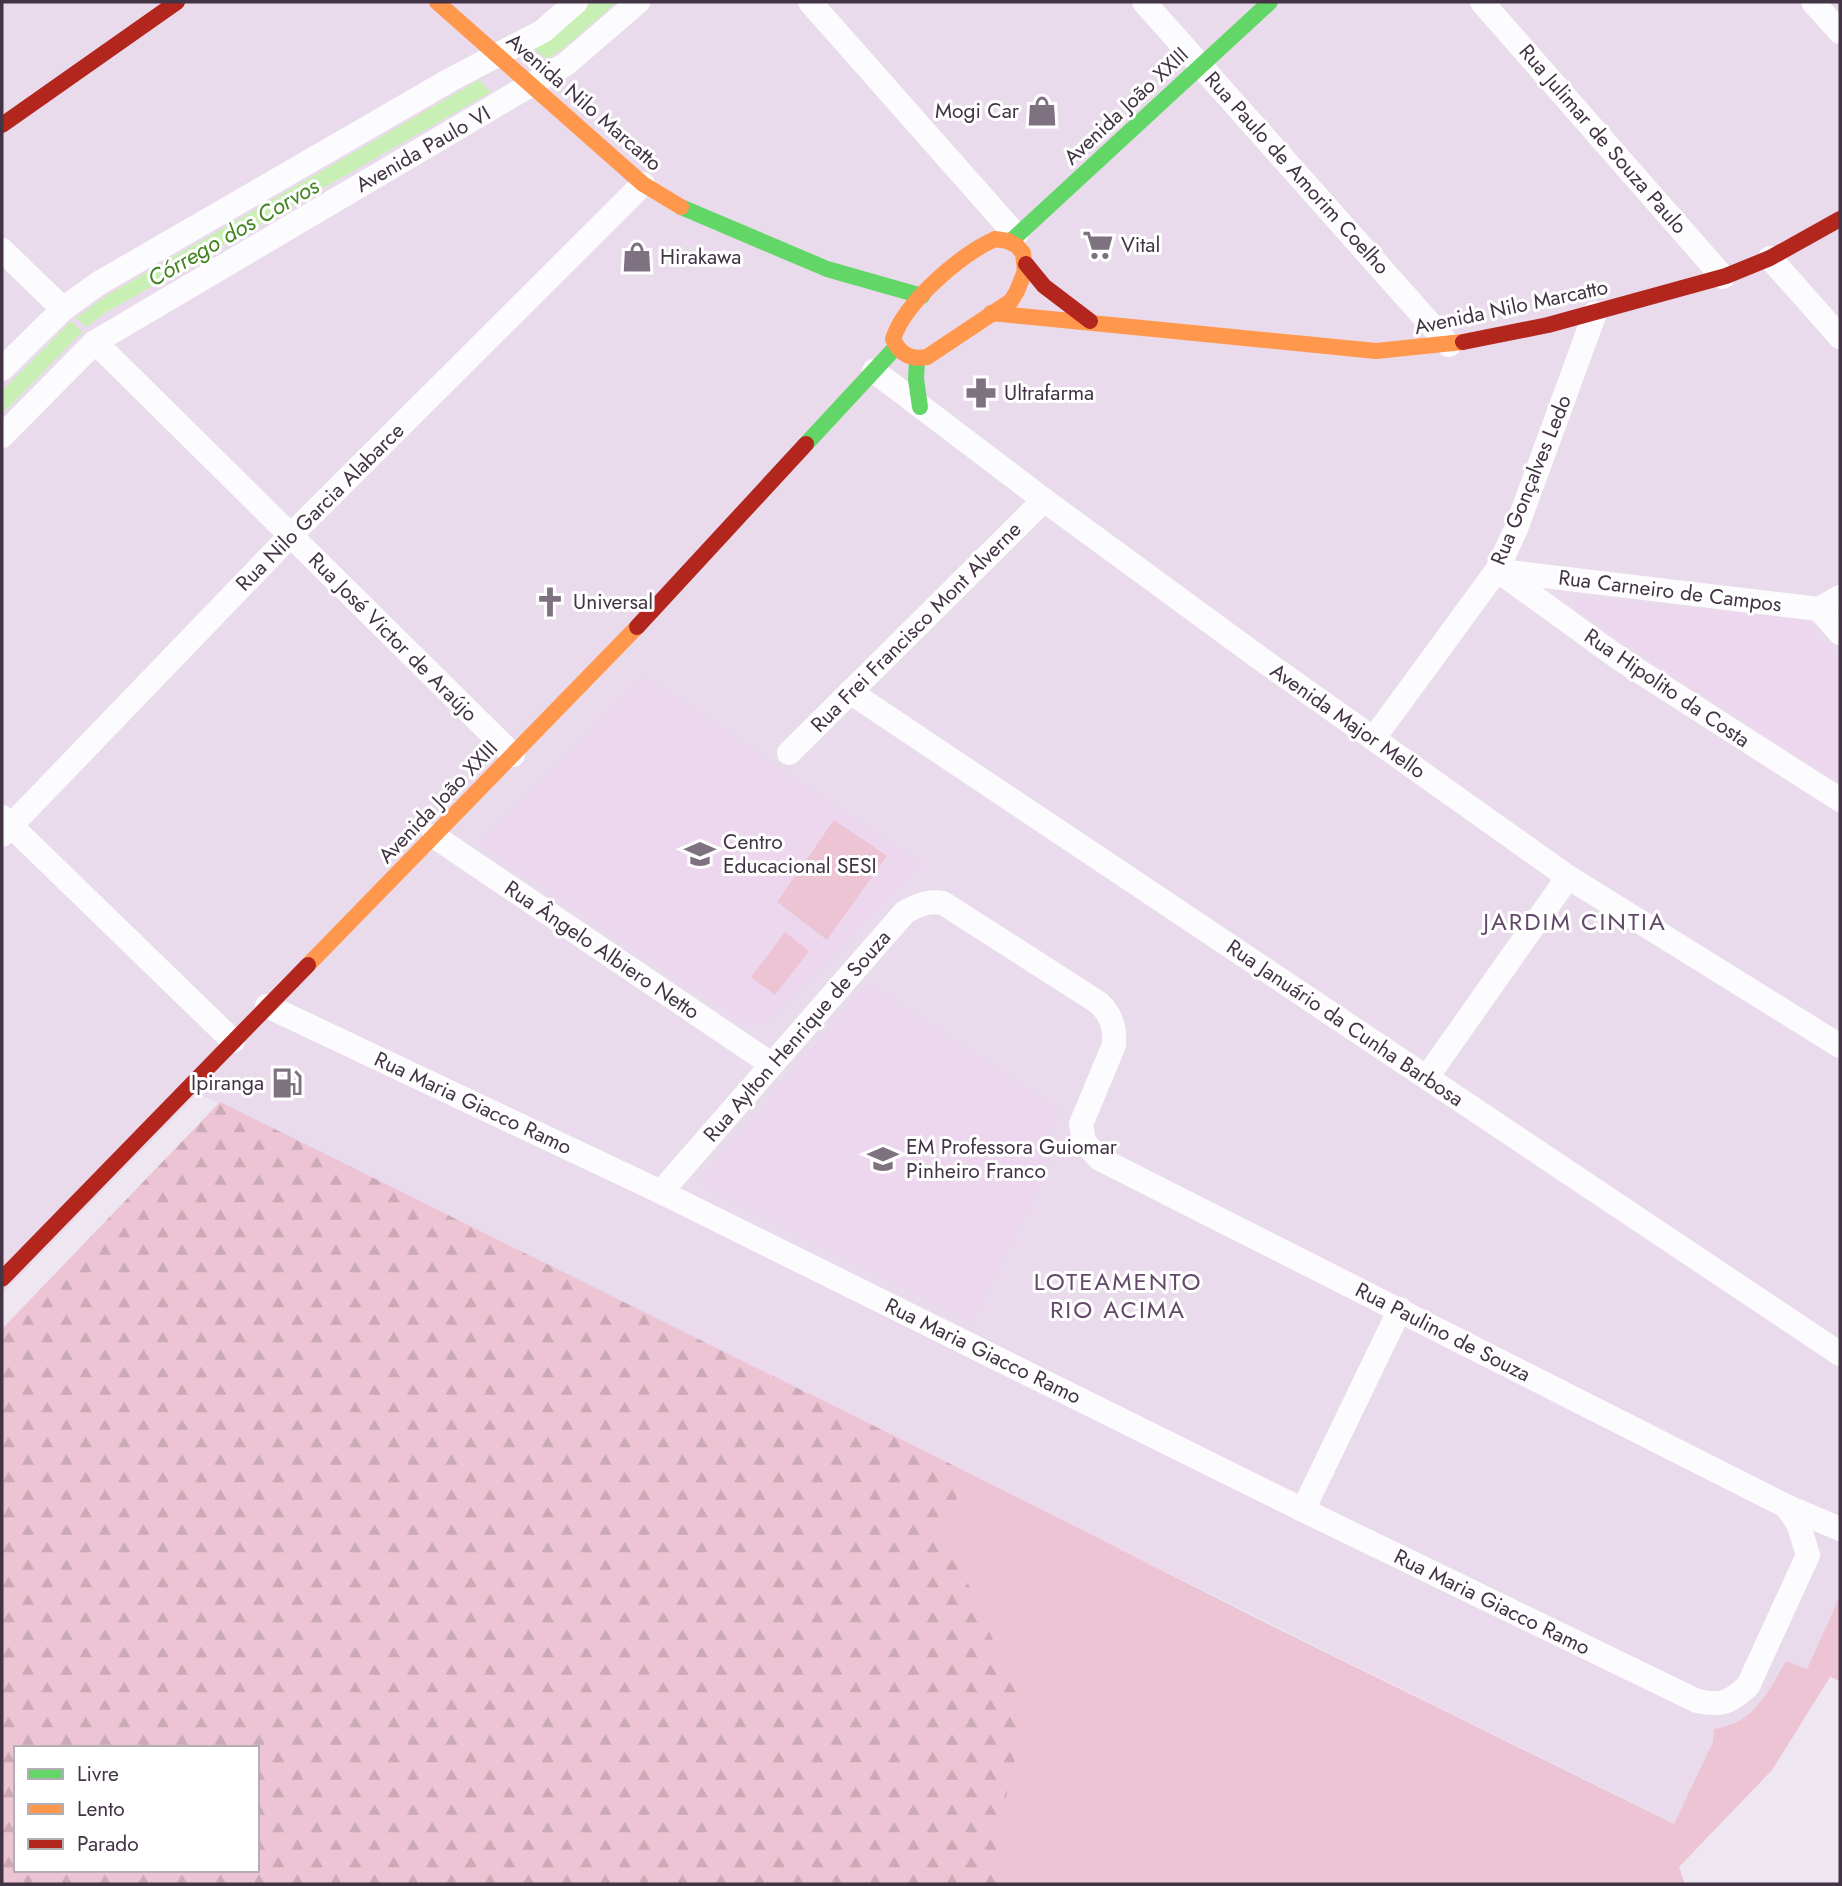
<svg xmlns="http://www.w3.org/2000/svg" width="1842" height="1886" viewBox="0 0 1842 1886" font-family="Jost,sans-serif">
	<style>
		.residential { fill: #eadbec }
		.education { fill: #edd7ee }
		.green { fill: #ecc4d3 }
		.forest { fill: url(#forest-firs); fill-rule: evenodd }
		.water { fill: #c9f0b4 }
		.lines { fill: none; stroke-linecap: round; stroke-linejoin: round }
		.street { stroke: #fcfbfd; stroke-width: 24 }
		.fast { stroke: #63d668; stroke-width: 16 }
		.slow { stroke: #ff974d; stroke-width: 16 }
		.jam { stroke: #b3261e; stroke-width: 16 }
		.labels { text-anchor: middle; stroke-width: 6; stroke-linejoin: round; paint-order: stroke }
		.street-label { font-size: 21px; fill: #423345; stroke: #fff }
		.poi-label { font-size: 21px; fill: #423345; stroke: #fff; text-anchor: start }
		.water-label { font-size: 23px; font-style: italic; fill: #418420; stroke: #fff }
		.quarter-label { font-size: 24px; letter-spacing: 2px; fill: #634968; stroke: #fff }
	</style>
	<defs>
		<pattern id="forest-firs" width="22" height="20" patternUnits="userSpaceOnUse" patternTransform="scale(1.75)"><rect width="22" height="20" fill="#ecc4d3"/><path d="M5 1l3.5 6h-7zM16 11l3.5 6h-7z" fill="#cca9b6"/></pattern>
	</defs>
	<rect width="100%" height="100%" fill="#eee6f0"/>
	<polygon class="residential" points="2,2 1840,2 1840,1596 1807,1669 1786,1661 1757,1710 1728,1727 1714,1729 1714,1742 1675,1824 198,1093 2,1294"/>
	<g class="education">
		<polygon points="1578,598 1800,618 1840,663 1840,782 1695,690 1576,609 1573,603"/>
		<polygon points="643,676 920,864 767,1022 748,1025 480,844"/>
		<polygon points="866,984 1059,1110 1047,1136 1045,1150 1049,1168 972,1322 706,1188 702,1179"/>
	</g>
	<g class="green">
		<polygon points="834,820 887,856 827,940 777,902"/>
		<polygon points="785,932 809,951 775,995 751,977"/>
		<path d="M 969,1473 L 1258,1619 L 1674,1824 L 1713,1742 L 1714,1729 C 1756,1722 1766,1694 1786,1661 L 1807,1669 L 1840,1596 L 1840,1681 L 1830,1677 L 1772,1770 L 1679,1867 L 1685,1884 L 996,1884 L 996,1843 L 943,1527 Z"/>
	</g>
	<path class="forest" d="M 220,1102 L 969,1473 L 943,1527 L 1025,1712 L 996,1843 L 996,1884 L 2,1884 L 2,1329 ZM 16,1748 L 257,1748 L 257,1870 L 16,1870 Z"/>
	<g class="water">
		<polygon points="592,2 617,2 564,48 547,59 533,48 546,42"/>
		<polygon points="479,80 491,92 105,313 86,327 76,318 106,296"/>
		<polygon points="71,321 82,332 2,414 2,391"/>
	</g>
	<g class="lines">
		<g class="street">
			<polyline points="810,2 1016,235"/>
			<polyline points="1144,2 1449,345"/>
			<polyline points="1482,2 1723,277"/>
			<polyline points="1813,2 1840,32"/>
			<polyline points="2,250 63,309"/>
			<polyline points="1770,258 1840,337"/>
			<polyline points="95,342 513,755"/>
			<polyline points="2,369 63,309 99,283 450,80 543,31 576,2"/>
			<polyline points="874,371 1044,500 1257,656 1568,877 1840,1046"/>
			<polyline points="2,436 95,342 566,64 638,2"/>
			<polyline points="1497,570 1620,659 1840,800"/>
			<polyline points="1501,571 1819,609 1840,597"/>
			<polyline points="1819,609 1840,633"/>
			<polyline points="850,692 1840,1354"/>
			<polyline points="1374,738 1497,570 1516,529 1595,313"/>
			<polyline points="789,753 1044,500"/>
			<polyline points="2,817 233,1041"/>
			<polyline points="2,835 290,536 643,184"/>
			<polyline points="434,836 771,1064"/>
			<path d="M 267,1006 L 661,1192 L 1303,1510 L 1697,1701 C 1723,1706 1729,1703 1748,1686 L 1808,1555 L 1798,1523 L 1786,1506"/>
			<polyline points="1427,1077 1568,877"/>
			<path d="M 661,1192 L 905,912 C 919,905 928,900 943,903 L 1099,1003 C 1112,1016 1115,1027 1114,1045 L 1081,1124 L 1084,1142 L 1100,1159 L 1786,1506 L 1840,1529"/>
			<polyline points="1303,1510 1400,1309"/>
		</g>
		<g class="fast">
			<polyline points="681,207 827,269 922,296"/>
			<polyline points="1010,242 1270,2"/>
			<polyline points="917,360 916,379 920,407"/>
			<polyline points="806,444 896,347"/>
		</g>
		<g class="slow">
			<polyline points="437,2 643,184 681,207"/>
			<path d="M 995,239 L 1008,241 L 1017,246 L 1023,253 L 1025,271 L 1017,291 L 1011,301 L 927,357 C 910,360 900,354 893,339 C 905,302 960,255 995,239 Z"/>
			<polyline points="991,313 1376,351 1463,342"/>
			<polyline points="308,965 637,627"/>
		</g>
		<g class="jam">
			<polyline points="2,125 177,2"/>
			<polyline points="1026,264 1044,286 1090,321"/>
			<polyline points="1463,342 1548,325 1726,276 1770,258 1840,219"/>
			<polyline points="637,627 806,444"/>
			<polyline points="2,1279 308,965"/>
		</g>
	</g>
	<defs>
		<g id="shop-bare" transform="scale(2.415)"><path d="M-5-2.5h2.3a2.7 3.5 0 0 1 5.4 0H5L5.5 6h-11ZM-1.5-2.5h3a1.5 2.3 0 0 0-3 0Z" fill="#7e7281" stroke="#fff" stroke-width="2.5" paint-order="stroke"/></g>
		<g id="supermarket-bare" transform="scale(2.415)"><path d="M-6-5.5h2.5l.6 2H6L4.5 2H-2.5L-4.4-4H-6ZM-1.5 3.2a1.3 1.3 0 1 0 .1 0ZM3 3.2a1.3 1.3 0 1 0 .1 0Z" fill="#7e7281" stroke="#fff" stroke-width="2.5" paint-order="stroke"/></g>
		<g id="pharmacy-bare" transform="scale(2.415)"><path d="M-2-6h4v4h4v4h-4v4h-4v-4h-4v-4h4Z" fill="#7e7281" stroke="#fff" stroke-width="2.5" paint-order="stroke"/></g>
		<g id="church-bare" transform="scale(2.415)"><path d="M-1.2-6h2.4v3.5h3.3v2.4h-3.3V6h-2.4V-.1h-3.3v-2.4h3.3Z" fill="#7e7281" stroke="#fff" stroke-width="2.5" paint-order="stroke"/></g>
		<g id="school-bare" transform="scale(2.415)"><path d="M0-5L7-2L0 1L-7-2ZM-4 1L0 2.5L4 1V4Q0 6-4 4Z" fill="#7e7281" stroke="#fff" stroke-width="2.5" paint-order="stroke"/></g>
		<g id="fuel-bare" transform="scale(2.415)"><path d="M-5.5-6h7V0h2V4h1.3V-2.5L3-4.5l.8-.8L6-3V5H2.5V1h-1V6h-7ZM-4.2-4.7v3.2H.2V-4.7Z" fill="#7e7281" stroke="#fff" stroke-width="2.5" paint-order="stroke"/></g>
	</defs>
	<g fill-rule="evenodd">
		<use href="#shop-bare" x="1042" y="111"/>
		<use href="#supermarket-bare" x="1098" y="245"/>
		<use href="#shop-bare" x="637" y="257"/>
		<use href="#pharmacy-bare" x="981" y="393"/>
		<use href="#church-bare" x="550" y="602"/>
		<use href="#school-bare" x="700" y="854"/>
		<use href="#fuel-bare" x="287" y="1083"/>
		<use href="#school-bare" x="883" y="1159"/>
	</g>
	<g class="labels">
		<g class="street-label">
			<text transform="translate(584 102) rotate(41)" y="7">Avenida Nilo Marcatto</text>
			<text transform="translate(1126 106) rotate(-43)" y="7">Avenida João XXIII</text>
			<text transform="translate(1603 139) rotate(49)" y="7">Rua Julimar de Souza Paulo</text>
			<text transform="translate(423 149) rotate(-30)" y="7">Avenida Paulo VI</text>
			<text transform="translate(1297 173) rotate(48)" y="7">Rua Paulo de Amorim Coelho</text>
			<text transform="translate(1511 307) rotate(-12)" y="7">Avenida Nilo Marcatto</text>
			<text transform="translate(1531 480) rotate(-68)" y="7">Rua Gonçalves Ledo</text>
			<text transform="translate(320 507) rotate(-45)" y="7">Rua Nilo Garcia Alabarce</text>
			<text transform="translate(1670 591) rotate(7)" y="7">Rua Carneiro de Campos</text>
			<text transform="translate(916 627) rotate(-45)" y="7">Rua Frei Francisco Mont Alverne</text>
			<text transform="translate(393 637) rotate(45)" y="7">Rua José Victor de Araújo</text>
			<text transform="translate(1667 688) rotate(34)" y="7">Rua Hipolito da Costa</text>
			<text transform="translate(1348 721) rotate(35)" y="7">Avenida Major Mello</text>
			<text transform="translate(438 802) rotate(-46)" y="7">Avenida João XXIII</text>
			<text transform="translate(602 950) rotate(34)" y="7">Rua Ângelo Albiero Netto</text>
			<text transform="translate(1345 1023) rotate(34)" y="7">Rua Januário da Cunha Barbosa</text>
			<text transform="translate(797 1036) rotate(-49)" y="7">Rua Aylton Henrique de Souza</text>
			<text transform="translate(473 1103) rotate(25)" y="7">Rua Maria Giacco Ramo</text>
			<text transform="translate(1443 1332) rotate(27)" y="7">Rua Paulino de Souza</text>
			<text transform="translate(983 1351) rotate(26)" y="7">Rua Maria Giacco Ramo</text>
			<text transform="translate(1492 1602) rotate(26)" y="7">Rua Maria Giacco Ramo</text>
		</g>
		<g class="poi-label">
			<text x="1019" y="118" text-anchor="end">Mogi Car</text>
			<text x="1121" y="252">Vital</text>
			<text x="660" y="264">Hirakawa</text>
			<text x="1004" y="400">Ultrafarma</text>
			<text x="573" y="609">Universal</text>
			<text x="723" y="849">Centro<tspan x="723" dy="24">Educacional SESI</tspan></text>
			<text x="264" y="1090" text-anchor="end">Ipiranga</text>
			<text x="906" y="1154">EM Professora Guiomar<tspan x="906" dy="24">Pinheiro Franco</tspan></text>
		</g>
		<g class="water-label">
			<text transform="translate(233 232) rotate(-30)" y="8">Córrego dos Corvos</text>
		</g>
		<g class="quarter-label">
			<text x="1575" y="930">JARDIM CINTIA</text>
			<text x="1118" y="1290">LOTEAMENTO<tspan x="1118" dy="28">RIO ACIMA</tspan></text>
		</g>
	</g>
	<rect width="1842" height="1886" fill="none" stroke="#423345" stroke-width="7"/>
	<rect x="14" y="1746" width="245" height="126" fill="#ffffff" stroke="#b3adb5" stroke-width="2"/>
	<rect x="28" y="1769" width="35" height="10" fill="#63d668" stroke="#b3adb5" stroke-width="2"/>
	<text x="77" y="1781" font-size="21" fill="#423345">Livre</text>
	<rect x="28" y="1804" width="35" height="10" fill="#ff974d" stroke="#b3adb5" stroke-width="2"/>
	<text x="77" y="1816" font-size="21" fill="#423345">Lento</text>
	<rect x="28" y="1839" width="35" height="10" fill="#b3261e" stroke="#b3adb5" stroke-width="2"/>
	<text x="77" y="1851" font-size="21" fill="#423345">Parado</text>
</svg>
